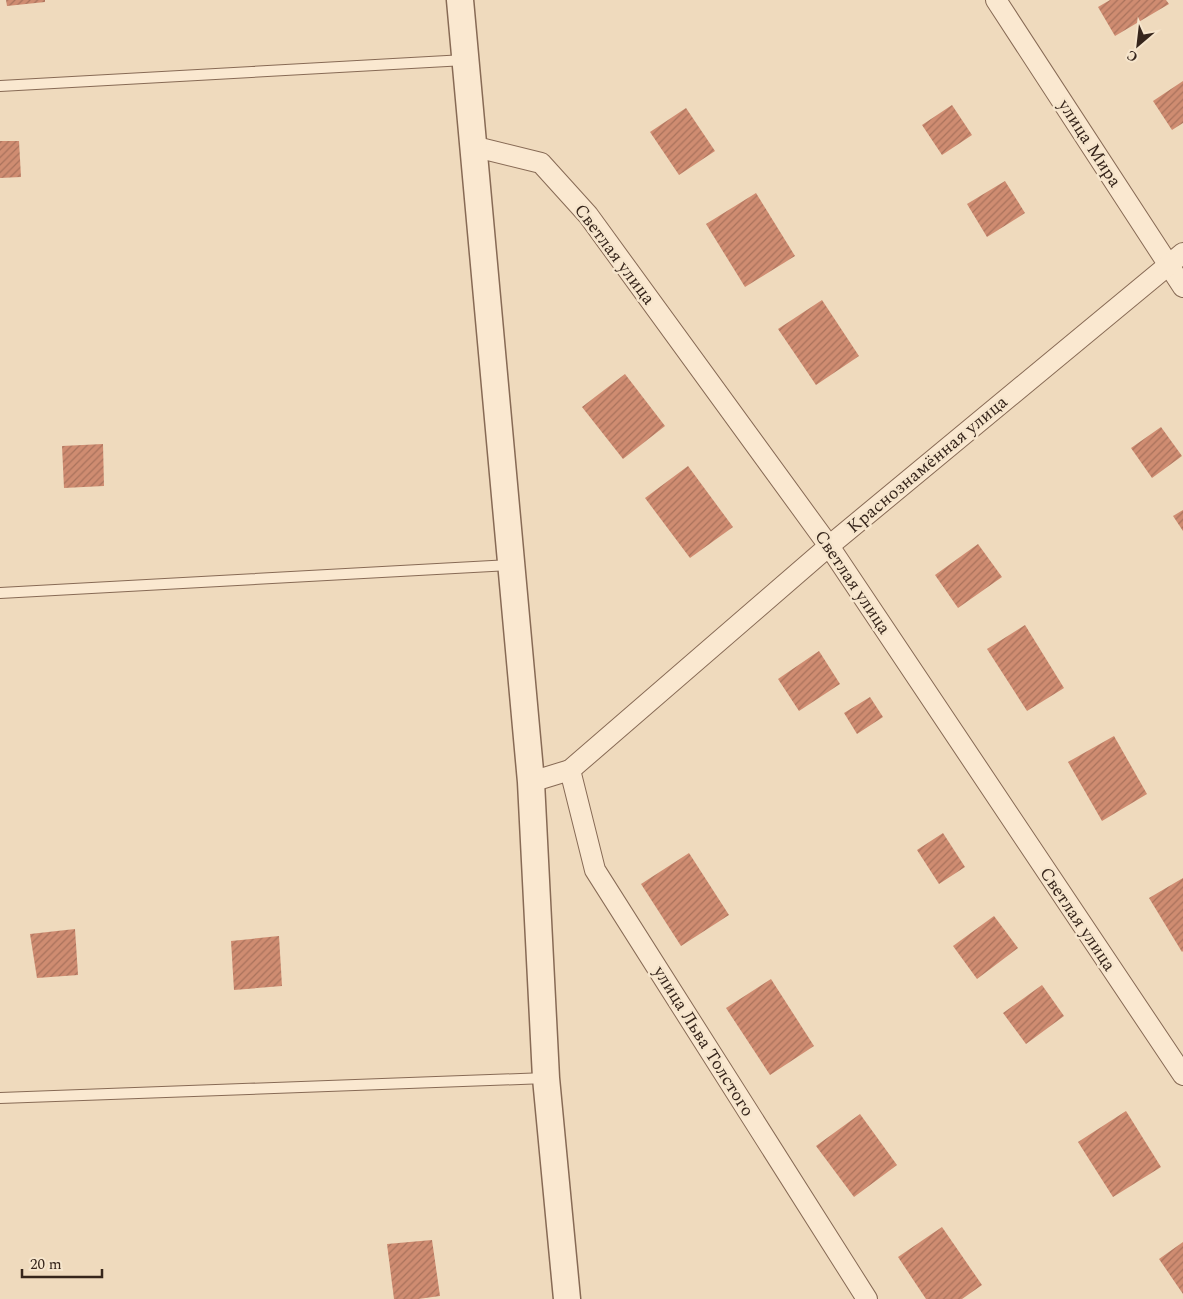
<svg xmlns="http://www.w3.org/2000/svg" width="1183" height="1299" viewBox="0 0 1183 1299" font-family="Spectral,serif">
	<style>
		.building { fill: url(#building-hatch) }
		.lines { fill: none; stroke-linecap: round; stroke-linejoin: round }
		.service-casing { stroke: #876a55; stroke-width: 12 }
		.minor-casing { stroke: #876a55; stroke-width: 22 }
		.tertiary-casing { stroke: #876a55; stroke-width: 29 }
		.service { stroke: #fae8d0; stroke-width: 10 }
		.minor { stroke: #fae8d0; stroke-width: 20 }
		.tertiary { stroke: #fae8d0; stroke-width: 26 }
		.labels { text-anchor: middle; stroke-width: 5; stroke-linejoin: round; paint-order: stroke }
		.street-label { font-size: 18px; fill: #36251b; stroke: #f6e5cc }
	</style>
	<defs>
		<pattern id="building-hatch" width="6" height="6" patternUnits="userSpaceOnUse" patternTransform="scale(1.25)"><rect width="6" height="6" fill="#cf8c71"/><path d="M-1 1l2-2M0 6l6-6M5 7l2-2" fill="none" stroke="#a9725c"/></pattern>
	</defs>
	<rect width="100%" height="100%" fill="#efdabd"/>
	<g class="building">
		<polygon points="6,0 45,0 45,2 7,6"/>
		<polygon points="1110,0 1166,0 1169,4 1115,36 1098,7"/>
		<polygon points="1183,81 1183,123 1172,130 1153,101"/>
		<polygon points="952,105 972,135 942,155 922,125"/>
		<polygon points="686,108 715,151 679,175 650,132"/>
		<polygon points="0,141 19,141 21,177 0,178"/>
		<polygon points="1005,181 1025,213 987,237 967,204"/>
		<polygon points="756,193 795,256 745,287 706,224"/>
		<polygon points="822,300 859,356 816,385 778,329"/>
		<polygon points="625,374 665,426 623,459 582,407"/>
		<polygon points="1161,427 1182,456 1152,478 1131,448"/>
		<polygon points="103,444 104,486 64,488 62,446"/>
		<polygon points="688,466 733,527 690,558 645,498"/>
		<polygon points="1183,510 1183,531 1173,516"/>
		<polygon points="978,544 1002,577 958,608 935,575"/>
		<polygon points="1025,625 1064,688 1027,711 987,649"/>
		<polygon points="819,651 840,684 799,711 778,679"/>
		<polygon points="870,697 883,717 857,734 844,713"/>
		<polygon points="1114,736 1147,794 1102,821 1068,762"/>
		<polygon points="943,833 965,867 939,884 917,850"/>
		<polygon points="689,853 729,915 681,946 641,884"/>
		<polygon points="1183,878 1183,951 1182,952 1149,898"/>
		<polygon points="994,916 1018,948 977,979 953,946"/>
		<polygon points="75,929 78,975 37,978 30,934"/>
		<polygon points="279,936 282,986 234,990 231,941"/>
		<polygon points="771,979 814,1046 770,1075 726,1008"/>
		<polygon points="1042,985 1064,1016 1026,1044 1003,1013"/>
		<polygon points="1126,1111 1161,1167 1113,1197 1078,1142"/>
		<polygon points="860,1114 897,1165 854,1197 816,1146"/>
		<polygon points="942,1227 982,1285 962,1299 926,1299 898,1257"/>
		<polygon points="432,1240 440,1296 418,1299 394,1299 387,1244"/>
		<polygon points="1183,1242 1183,1294 1159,1259"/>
	</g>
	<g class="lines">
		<g class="service-casing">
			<g id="service">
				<polyline points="0,86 465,60"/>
				<polyline points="0,593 511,565"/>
				<polyline points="0,1098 546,1078"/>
			</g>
		</g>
		<g class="minor-casing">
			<g id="minor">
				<polyline points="996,0 1183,287"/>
				<polyline points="472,146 541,163 588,215 829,546 1183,1075"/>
				<polyline points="570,770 595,870 867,1299"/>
				<polyline points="531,782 570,770 829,546 1183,253"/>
			</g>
		</g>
		<g class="tertiary-casing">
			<polyline id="tertiary" points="460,0 531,782 546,1078 567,1299"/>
		</g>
		<use href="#service" class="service"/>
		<use href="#minor" class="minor"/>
		<use href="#tertiary" class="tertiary"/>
	</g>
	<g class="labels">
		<g class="street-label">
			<text transform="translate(1090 143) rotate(57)" y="6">улица Мира</text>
			<text transform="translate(615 254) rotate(53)" y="6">Светлая улица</text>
			<text transform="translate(927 464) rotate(-40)" y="6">Краснознамённая улица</text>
			<text transform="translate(853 582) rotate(56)" y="6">Светлая улица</text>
			<text transform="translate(1078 919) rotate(56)" y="6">Светлая улица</text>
			<text transform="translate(704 1041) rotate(58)" y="6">улица Льва Толстого</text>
		</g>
	</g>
	<g transform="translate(1138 45) rotate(208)" stroke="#f6e5cc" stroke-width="4" paint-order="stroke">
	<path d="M0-4L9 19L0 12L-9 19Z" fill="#36251b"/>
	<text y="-8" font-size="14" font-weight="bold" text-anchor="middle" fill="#36251b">С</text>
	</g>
	<path d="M22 1269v8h80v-8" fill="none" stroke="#36251b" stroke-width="2.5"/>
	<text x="30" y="1269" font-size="15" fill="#36251b" stroke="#f6e5cc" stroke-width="4" paint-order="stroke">20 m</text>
</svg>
